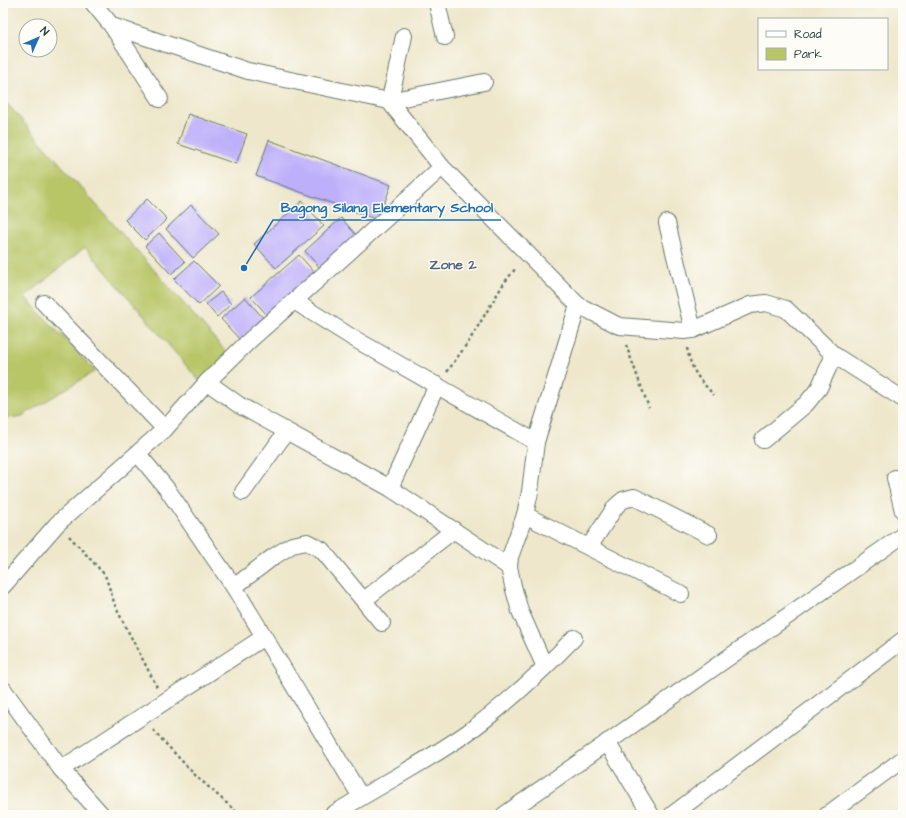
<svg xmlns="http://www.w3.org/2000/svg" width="906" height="818" viewBox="0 0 906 818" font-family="'Architects Daughter',sans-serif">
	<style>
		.green { fill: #b9c668; stroke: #6c824e }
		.building { fill: #bdaffa }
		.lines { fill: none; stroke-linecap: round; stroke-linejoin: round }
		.street-casing { stroke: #677869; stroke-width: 18 }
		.path { stroke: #677869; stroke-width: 2.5; stroke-dasharray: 3 3; stroke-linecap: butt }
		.street { stroke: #fff; stroke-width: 16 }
		.labels { text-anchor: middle; stroke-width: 3; stroke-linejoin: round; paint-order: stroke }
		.neighbourhood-label { font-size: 14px; font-weight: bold; fill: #566579; stroke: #fdfcf7 }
		.leader { fill: none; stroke: #1f6fb2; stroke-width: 1.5 }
		.callout-dot { fill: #1f6fb2; stroke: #fdfcf7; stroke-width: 1.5 }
		.callout-label { font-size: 14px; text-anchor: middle; font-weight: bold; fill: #1f6fb2; stroke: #fdfcf7; stroke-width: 3; stroke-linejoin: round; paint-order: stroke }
	</style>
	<rect width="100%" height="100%" fill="#fdfcf7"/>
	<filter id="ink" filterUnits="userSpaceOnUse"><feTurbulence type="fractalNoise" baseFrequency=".025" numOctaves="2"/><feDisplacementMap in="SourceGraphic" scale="8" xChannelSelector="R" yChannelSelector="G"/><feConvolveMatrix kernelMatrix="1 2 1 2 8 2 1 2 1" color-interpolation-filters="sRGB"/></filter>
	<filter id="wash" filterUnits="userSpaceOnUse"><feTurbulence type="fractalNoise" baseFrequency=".012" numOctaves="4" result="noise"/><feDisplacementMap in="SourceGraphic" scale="16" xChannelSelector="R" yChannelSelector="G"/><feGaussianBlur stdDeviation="0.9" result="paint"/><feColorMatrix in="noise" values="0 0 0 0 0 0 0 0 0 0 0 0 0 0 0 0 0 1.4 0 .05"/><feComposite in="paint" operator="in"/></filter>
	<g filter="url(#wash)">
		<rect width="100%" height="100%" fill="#eee7cb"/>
		<polygon class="green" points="3,99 229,355 201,383 85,247 25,297 95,371 22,416 3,419"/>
		<g id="blocks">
			<g class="building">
				<polygon points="188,114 247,134 236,164 178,144"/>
				<polygon points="269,140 391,185 378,220 256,176"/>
				<polygon points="147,199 167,219 145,240 125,220"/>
				<polygon points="302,201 324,226 276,268 254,244"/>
				<polygon points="191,205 219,234 193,258 166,229"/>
				<polygon points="341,218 357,236 321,269 305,251"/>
				<polygon points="159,233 185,262 171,274 145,246"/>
				<polygon points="299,255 316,274 268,316 251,297"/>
				<polygon points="194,261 219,286 199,305 174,279"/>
				<polygon points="221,292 231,304 217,317 206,304"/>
				<polygon points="245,297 264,319 240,340 221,319"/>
			</g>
		</g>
	</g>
	<g filter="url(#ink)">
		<use href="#blocks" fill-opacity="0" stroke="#677869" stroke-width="1"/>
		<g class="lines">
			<g class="street-casing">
				<g id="street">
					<polyline points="93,3 112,26 248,71 389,101 442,167 578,305 619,326 684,331 693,330 750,305 766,303 786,309 834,355 903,399"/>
					<polyline points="437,3 445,37"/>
					<polyline points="112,26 160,99"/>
					<polyline points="404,36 394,82 389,101 484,82"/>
					<polyline points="667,223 693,330"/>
					<polyline points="294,301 353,338 536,442"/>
					<polyline points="44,303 165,429"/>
					<polyline points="207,382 239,405 390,488 509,567"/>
					<polyline points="763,440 806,404 819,388 834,355"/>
					<polyline points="138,454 167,489 234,587 361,797"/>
					<polyline points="895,478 903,511"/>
					<polyline points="390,488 437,385"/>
					<polyline points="243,492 286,432"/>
					<polyline points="525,515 530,492 536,442 578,305"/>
					<polyline points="589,547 616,506 623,500 634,497 709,535"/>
					<polyline points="3,586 57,524 165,429 207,382 250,340 347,254 442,167"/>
					<polyline points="234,587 273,557 292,545 307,542 322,550 382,623"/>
					<polyline points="364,600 454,530"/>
					<polyline points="545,667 520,611 513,586 509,567 510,557 525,515 681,594"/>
					<polyline points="3,689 61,769 102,815"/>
					<polyline points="607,742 651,815"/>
					<polyline points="61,769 264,637"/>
					<path d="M 332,815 C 377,787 424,763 467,733 C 506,705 541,672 574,638"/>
					<polyline points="504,815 903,535"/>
					<polyline points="672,815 903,640"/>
					<polyline points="827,815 903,759"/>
				</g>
			</g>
			<g class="path">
				<polyline points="626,345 649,408"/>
				<path d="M 687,348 C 692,372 698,378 714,395"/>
				<polyline points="447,372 469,341 504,283 516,268"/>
				<polyline points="69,536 105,575 116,608 157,687"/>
				<polyline points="153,730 195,775 240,815"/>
			</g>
			<use href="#street" class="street"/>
		</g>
	</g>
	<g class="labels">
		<g class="neighbourhood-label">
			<text x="453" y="269">Zone 2</text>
		</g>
	</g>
	<path class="leader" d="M244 268L273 220H501"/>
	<circle class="callout-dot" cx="244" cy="268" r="4"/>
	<g class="callout-label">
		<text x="387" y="212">Bagong Silang Elementary School</text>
	</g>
	<rect width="906" height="818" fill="none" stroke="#fdfcf7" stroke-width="16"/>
	<rect x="758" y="18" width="130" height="52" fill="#fdfcf7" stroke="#a4b0a9"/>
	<rect x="766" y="31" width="20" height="6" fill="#ffffff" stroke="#a4b0a9"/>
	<text x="794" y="38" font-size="12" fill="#1f3d34">Road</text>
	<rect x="766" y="48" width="20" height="12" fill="#b9c668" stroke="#a4b0a9"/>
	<text x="794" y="58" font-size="12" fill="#1f3d34">Park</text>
	<g transform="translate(38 38) rotate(45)"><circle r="19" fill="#fdfcf7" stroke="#a4b0a9"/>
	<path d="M0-3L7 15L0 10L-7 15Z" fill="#1f6fb2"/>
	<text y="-6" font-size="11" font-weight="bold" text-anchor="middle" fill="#1f3d34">N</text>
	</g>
</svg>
